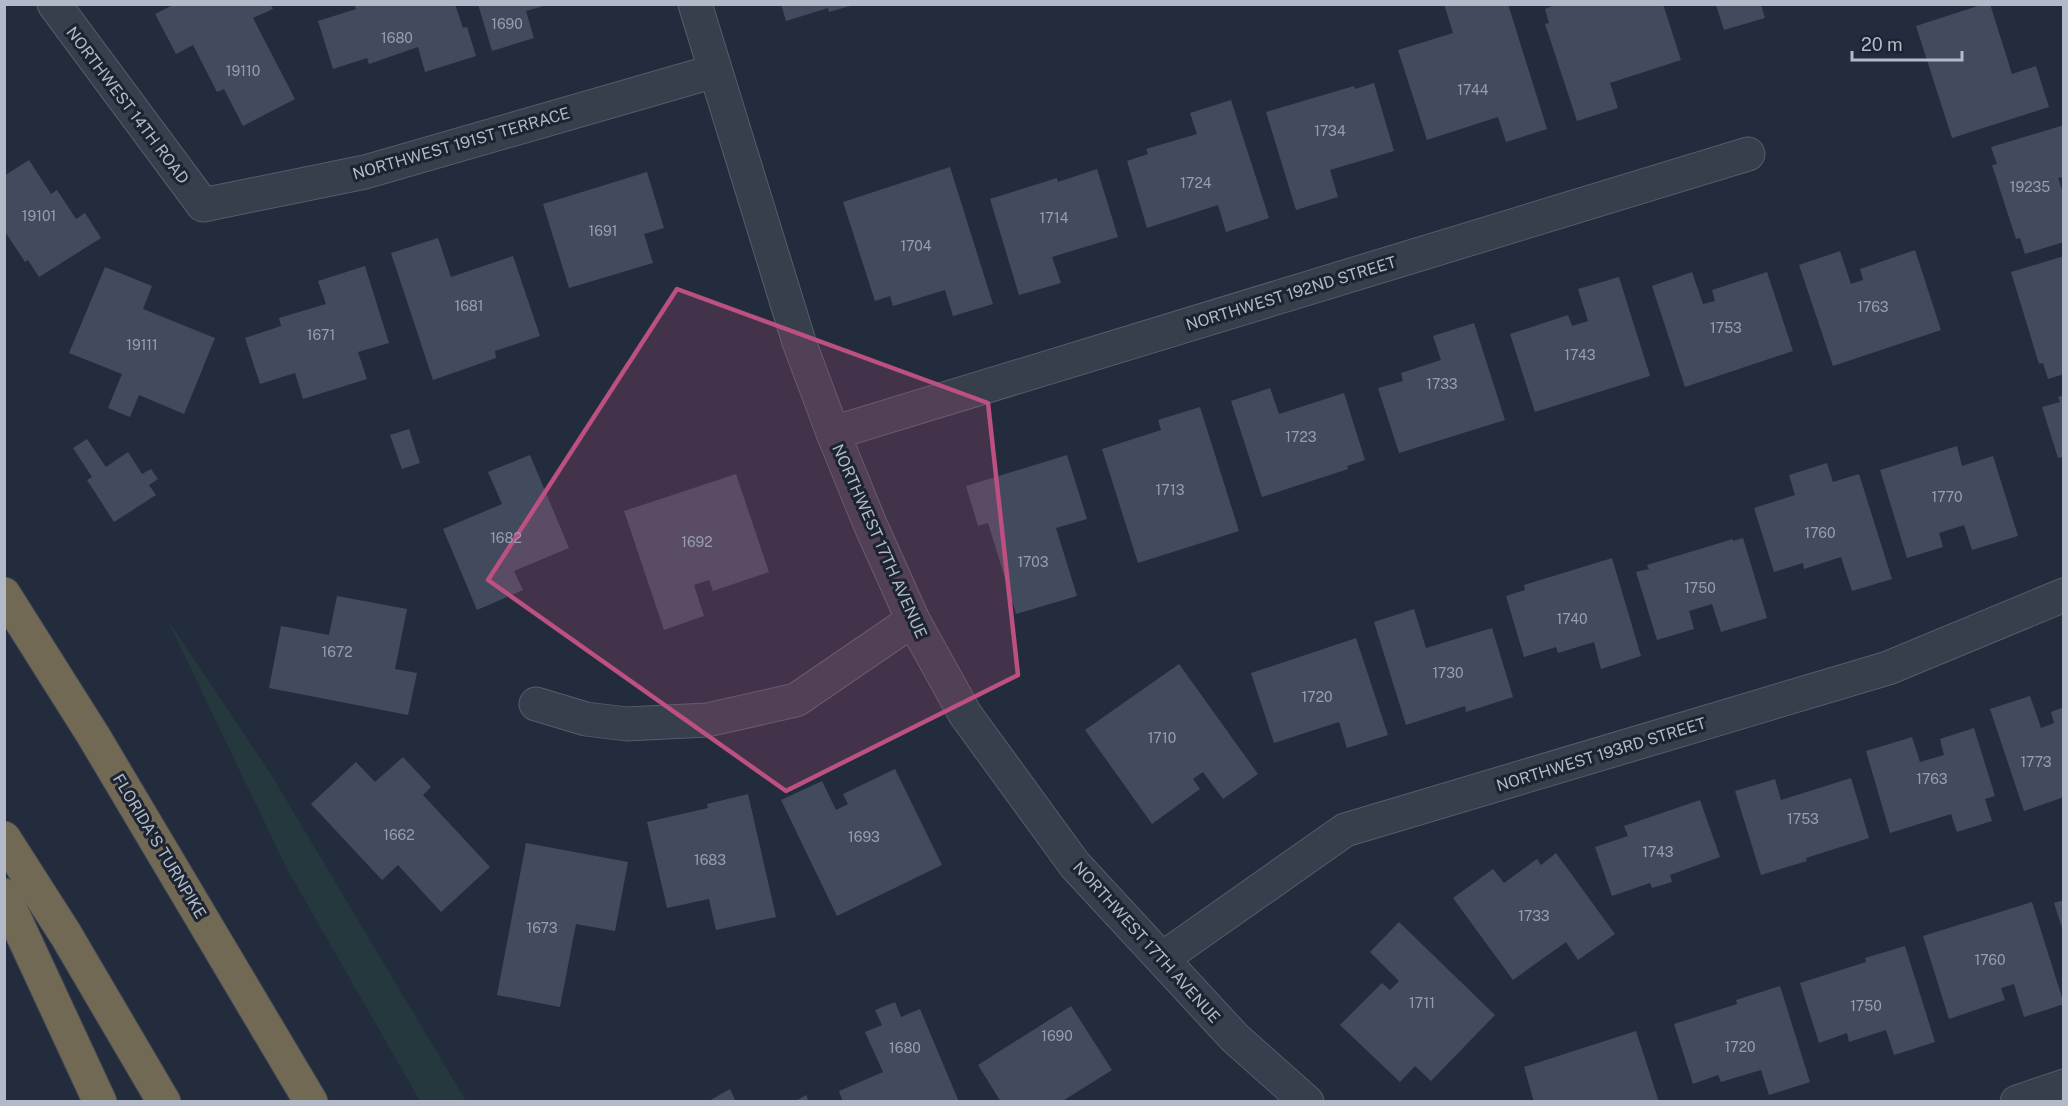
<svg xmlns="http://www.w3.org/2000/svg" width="2068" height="1106" viewBox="0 0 2068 1106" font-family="'Public Sans',sans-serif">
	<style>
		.green { fill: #25383d }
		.building { fill: #424b5e }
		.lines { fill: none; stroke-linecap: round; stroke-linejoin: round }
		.minor-casing { stroke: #555c6a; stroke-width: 35 }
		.highway-casing { stroke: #424957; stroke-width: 35 }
		.minor { stroke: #373e4c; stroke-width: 33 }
		.highway { stroke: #726954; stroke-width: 33 }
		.marked { fill: #bc5081; fill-opacity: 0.2; stroke: #bc5081; stroke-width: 4.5; stroke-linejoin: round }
		.labels { text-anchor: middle; stroke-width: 6; stroke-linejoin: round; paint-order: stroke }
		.number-label { font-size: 14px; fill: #969eae }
		.street-label { font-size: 16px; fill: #b2b9c8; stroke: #1c2331 }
	</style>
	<rect width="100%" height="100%" fill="#232c3c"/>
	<polygon class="green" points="167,619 269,771 466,1101 420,1101 287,869"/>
	<g class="building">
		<polygon points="175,4 270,4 273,9 253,18 295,99 243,126 224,89 217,92 193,45 176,54 155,14"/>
		<polygon points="354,4 455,4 463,28 467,27 476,56 425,72 418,47 369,64 367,58 333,69 318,21 356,9"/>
		<polygon points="478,4 547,4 547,5 526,11 534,38 492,51"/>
		<polygon points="781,4 854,4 854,5 829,12 828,8 786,21"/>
		<polygon points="1444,4 1508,4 1547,129 1506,142 1498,117 1427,140 1398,50 1453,33"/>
		<polygon points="1558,4 1663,4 1681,60 1610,83 1618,108 1577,121 1545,24 1549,23 1545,9"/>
		<polygon points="1984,4 1990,4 2012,74 2036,66 2049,107 1952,138 1916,26"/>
		<polygon points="1716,5 1761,5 1765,18 1724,30"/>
		<polygon points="1374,83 1394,151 1330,170 1338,197 1296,210 1266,112 1354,86 1355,89"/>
		<polygon points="1231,100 1269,218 1226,232 1218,205 1147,228 1127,161 1148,154 1146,149 1197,134 1190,113"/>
		<polygon points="2064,125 2064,177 2058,178 2064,195 2064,242 2025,254 2020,238 2016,239 1992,165 1997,164 1991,147"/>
		<polygon points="29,160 51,194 57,190 76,219 85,213 101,238 39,277 28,260 25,262 4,230 4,176"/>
		<polygon points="950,167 993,304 953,316 945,290 893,306 890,296 875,301 843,202"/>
		<polygon points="1097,169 1118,237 1052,257 1061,283 1019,295 990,199 1057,178 1058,182"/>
		<polygon points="647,172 664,228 644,234 653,263 569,288 543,204"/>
		<polygon points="438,238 451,277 513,256 540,336 495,351 496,358 433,380 391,253"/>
		<polygon points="1915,250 1941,330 1833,366 1799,265 1840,251 1851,284 1863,280 1860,269"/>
		<polygon points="2064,256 2064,374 2048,379 2043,363 2039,364 2011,272"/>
		<polygon points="365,266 389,343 358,352 367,379 303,399 295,373 260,384 245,338 281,326 279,318 326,304 318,281"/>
		<polygon points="105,267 152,286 143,309 215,338 184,414 139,395 130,417 108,408 122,374 69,353"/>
		<polygon points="1692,272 1703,304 1715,301 1712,290 1767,272 1793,351 1685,387 1652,286"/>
		<polygon points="1619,277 1650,376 1535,412 1510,334 1568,315 1572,326 1588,321 1578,289"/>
		<polygon points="1474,323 1505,420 1399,453 1378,388 1403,381 1401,373 1441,360 1433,336"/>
		<polygon points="1270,388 1279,414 1344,393 1365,460 1347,466 1348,469 1262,497 1231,401"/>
		<polygon points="2064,395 2064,457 2058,458 2042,407 2060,402 2058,397"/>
		<polygon points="1200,407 1239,531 1138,563 1102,449 1161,430 1158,420"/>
		<polygon points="409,429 420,463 402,469 390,435"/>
		<polygon points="87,439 106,467 128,452 142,474 151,469 158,479 149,485 156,495 114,522 87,480 92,477 73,448"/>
		<polygon points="1957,446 1962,466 1993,456 2018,536 1972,550 1964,525 1939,533 1943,547 1907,558 1880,470"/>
		<polygon points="530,455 569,548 514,571 523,590 477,610 443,529 502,504 488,472"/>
		<polygon points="1067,455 1087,519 1056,528 1077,596 1016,614 988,523 978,526 966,486"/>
		<polygon points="1827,463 1833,482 1859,474 1892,579 1852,591 1841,557 1804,569 1803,563 1774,572 1754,508 1795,495 1789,475"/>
		<polygon points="736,474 769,572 713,591 709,580 694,585 704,616 664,630 624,511"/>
		<polygon points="1743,538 1767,618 1721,632 1712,604 1689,611 1694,629 1657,640 1636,572 1649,569 1647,565 1733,539 1733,541"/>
		<polygon points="1612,558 1641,656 1601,669 1594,642 1558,653 1556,647 1524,657 1506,596 1525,590 1524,585"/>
		<polygon points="337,596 407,609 395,669 417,673 408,715 269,688 281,626 329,635"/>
		<polygon points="1414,609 1426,648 1492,628 1513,697 1466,712 1465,706 1406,725 1374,622"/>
		<polygon points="1356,638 1388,735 1347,748 1339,722 1274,743 1251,673"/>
		<polygon points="1179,664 1258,774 1223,799 1203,772 1193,779 1200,789 1152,824 1085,730"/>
		<polygon points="2030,696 2041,728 2054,723 2051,712 2064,707 2064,797 2024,811 1990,709"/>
		<polygon points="1974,728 1995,796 1985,799 1992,821 1957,832 1951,814 1890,833 1866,751 1912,737 1920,762 1944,755 1940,739"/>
		<polygon points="403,757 431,787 423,795 490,867 441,912 398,865 382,880 311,804 356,762 375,782"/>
		<polygon points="895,769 942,865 837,916 781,800 822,781 836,810 848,804 843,794"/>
		<polygon points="1851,778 1869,838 1806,858 1807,861 1761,875 1735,791 1775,779 1781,800"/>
		<polygon points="748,794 776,917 716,930 709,899 667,908 647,822 708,808 707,804"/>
		<polygon points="1700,800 1720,857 1670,875 1672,882 1652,888 1650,883 1612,896 1595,847 1628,836 1624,826"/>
		<polygon points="526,843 628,862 615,931 576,924 560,1007 497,995"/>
		<polygon points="1556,853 1615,934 1578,960 1566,942 1513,980 1453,898 1493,869 1504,883 1537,859 1541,865"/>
		<polygon points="2064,900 2064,931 2063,931 2054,903"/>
		<polygon points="2032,902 2064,1004 2024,1017 2014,984 2001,988 2005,1000 1949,1019 1923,936"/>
		<polygon points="1399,922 1495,1015 1431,1081 1415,1066 1400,1082 1340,1025 1382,983 1390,990 1399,981 1370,952"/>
		<polygon points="1905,946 1935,1042 1894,1055 1886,1030 1849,1042 1847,1033 1819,1043 1800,983 1866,962 1865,958"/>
		<polygon points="1780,986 1810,1082 1769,1095 1761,1070 1721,1082 1718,1075 1693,1084 1674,1024 1737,1004 1736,1000"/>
		<polygon points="895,1002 901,1017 920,1009 959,1102 843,1102 839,1091 883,1072 865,1032 882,1025 875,1010"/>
		<polygon points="1071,1006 1112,1070 1061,1102 1001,1102 978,1065"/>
		<polygon points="1636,1031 1659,1102 1534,1102 1524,1067"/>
		<polygon points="730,1089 736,1102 707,1102"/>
		<polygon points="806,1095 809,1102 794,1102"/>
	</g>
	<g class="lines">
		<g class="minor-casing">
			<g id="minor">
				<polyline points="54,4 203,205 365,172 715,71"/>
				<polyline points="695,4 799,342 833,433 870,524 913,620 965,714 1075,865 1235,1038 1307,1102"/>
				<polyline points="833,433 1748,154"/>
				<polyline points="536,704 586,719 627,724 707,720 796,700 913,620"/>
				<polyline points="1163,958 1345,830 1888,668 2064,595"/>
				<polyline points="2017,1102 2064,1086"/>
			</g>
		</g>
		<g class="highway-casing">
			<g id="highway">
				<polyline points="4,594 93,735 311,1102"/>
				<polyline points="4,838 66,935 164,1102"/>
				<polyline points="4,895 100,1102"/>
			</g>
		</g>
		<use href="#minor" class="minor"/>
		<use href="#highway" class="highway"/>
	</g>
	<path class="marked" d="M 677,289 L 988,403 L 1018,675 L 786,791 L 488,580 Z"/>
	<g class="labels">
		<g class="number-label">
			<text x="507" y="29">1690</text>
			<text x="397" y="43">1680</text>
			<text x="243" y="76">19110</text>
			<text x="1473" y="95">1744</text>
			<text x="1330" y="136">1734</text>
			<text x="1196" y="188">1724</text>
			<text x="2030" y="192">19235</text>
			<text x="39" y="221">19101</text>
			<text x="1054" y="223">1714</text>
			<text x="603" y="236">1691</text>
			<text x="916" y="251">1704</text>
			<text x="469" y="311">1681</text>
			<text x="1873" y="312">1763</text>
			<text x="1726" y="333">1753</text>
			<text x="321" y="340">1671</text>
			<text x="142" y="350">19111</text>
			<text x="1580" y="360">1743</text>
			<text x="1442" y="389">1733</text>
			<text x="1301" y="442">1723</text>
			<text x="1170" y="495">1713</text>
			<text x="1947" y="502">1770</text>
			<text x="1820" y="538">1760</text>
			<text x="506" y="543">1682</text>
			<text x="697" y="547">1692</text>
			<text x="1033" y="567">1703</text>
			<text x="1700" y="593">1750</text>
			<text x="1572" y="624">1740</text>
			<text x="337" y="657">1672</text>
			<text x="1448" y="678">1730</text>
			<text x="1317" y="702">1720</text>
			<text x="1162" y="743">1710</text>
			<text x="2036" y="767">1773</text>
			<text x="1932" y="784">1763</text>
			<text x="1803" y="824">1753</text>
			<text x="399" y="840">1662</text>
			<text x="864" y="842">1693</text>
			<text x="1658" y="857">1743</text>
			<text x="710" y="865">1683</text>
			<text x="1534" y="921">1733</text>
			<text x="542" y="933">1673</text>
			<text x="1990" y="965">1760</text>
			<text x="1422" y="1008">1711</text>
			<text x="1866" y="1011">1750</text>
			<text x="1057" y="1041">1690</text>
			<text x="1740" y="1052">1720</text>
			<text x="905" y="1053">1680</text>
		</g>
		<g class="street-label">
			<text transform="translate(128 105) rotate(53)" y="6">NORTHWEST 14TH ROAD</text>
			<text transform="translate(461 143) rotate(-16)" y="6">NORTHWEST 191ST TERRACE</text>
			<text transform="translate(1291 293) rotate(-17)" y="6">NORTHWEST 192ND STREET</text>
			<text transform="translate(880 541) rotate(66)" y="6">NORTHWEST 17TH AVENUE</text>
			<text transform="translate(1601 754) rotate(-17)" y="6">NORTHWEST 193RD STREET</text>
			<text transform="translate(160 846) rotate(59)" y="6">FLORIDA'S TURNPIKE</text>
			<text transform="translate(1147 942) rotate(48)" y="6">NORTHWEST 17TH AVENUE</text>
		</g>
	</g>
	<rect width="2068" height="1106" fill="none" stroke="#b2b9c8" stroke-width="12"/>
	<path d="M1852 51v9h110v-9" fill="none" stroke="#b2b9c8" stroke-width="3"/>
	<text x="1861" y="51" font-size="18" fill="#b2b9c8" stroke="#1c2331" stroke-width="4.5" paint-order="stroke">20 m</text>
</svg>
